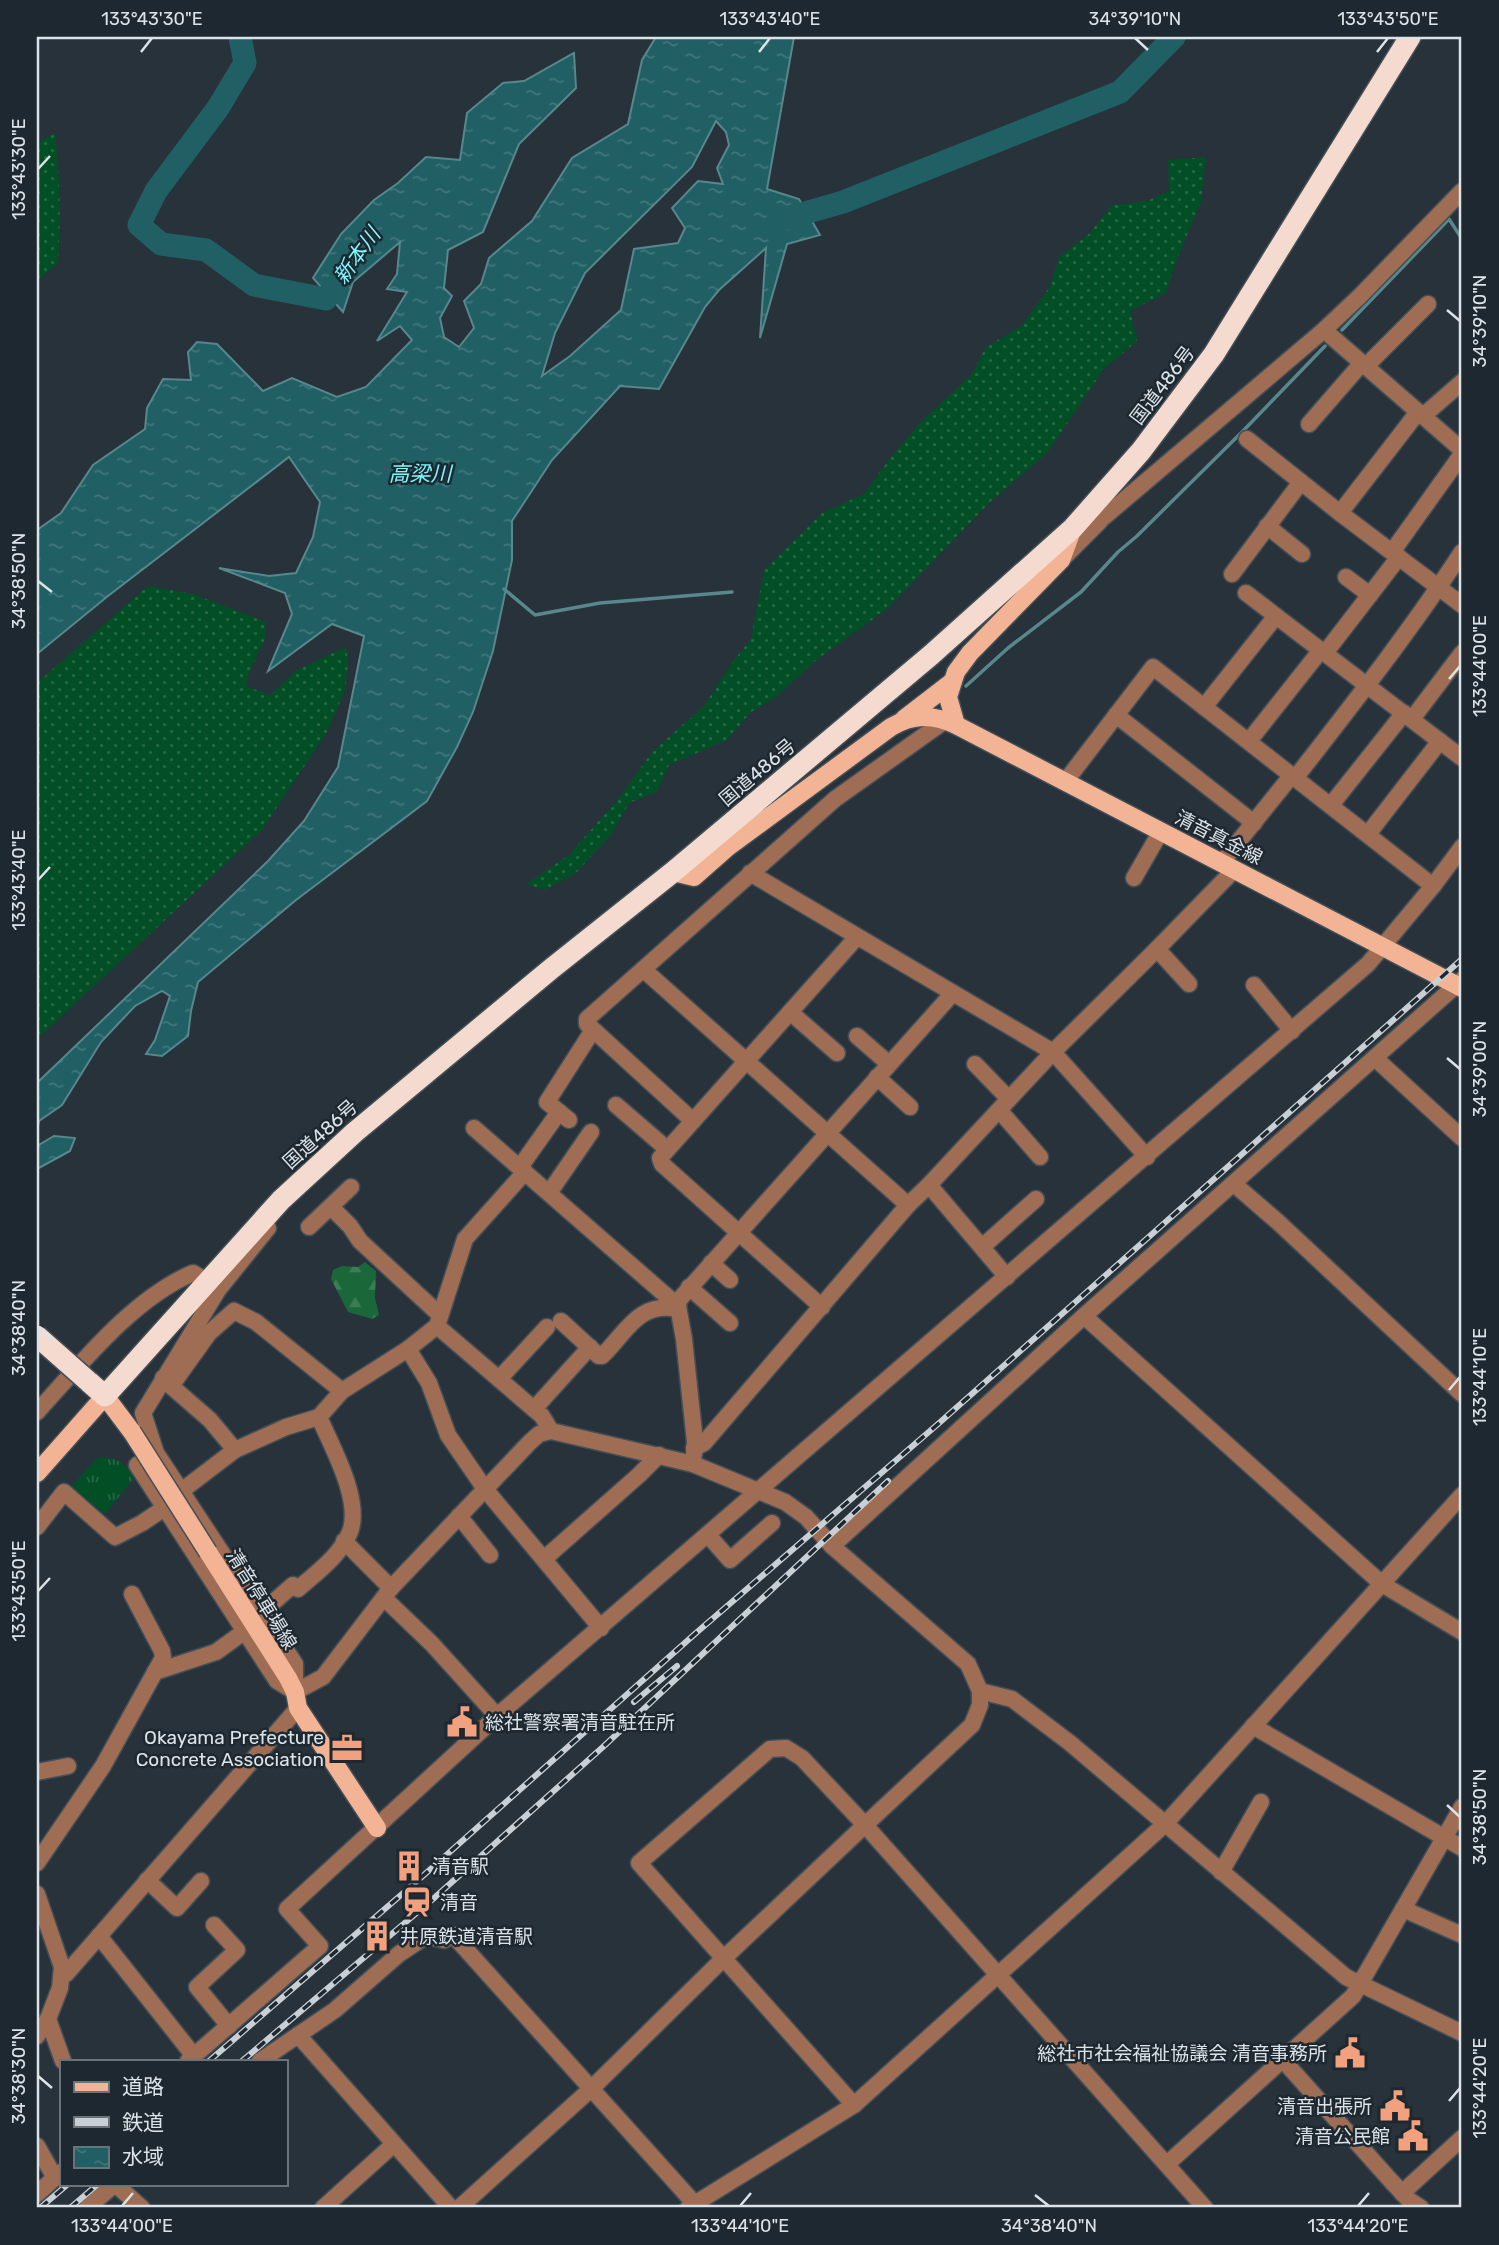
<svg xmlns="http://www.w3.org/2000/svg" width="1499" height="2245" viewBox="0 0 1499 2245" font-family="Rubik,'Noto Sans JP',sans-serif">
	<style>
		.grass { fill: url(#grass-dots) }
		.forest { fill: url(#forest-firs) }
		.park { fill: url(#park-tufts) }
		.water { fill: url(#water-ripples); stroke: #58878c; stroke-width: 2; fill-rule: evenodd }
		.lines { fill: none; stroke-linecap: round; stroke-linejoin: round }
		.stream { stroke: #58878c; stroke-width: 3.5 }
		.river { stroke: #206064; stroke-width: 23 }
		.minor-casing { stroke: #444e57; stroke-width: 19 }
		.major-casing { stroke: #444e57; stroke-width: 21 }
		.highway-casing { stroke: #444e57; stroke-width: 24 }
		.minor { stroke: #9f6d53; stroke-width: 16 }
		.major { stroke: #f2b495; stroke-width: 18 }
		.highway { stroke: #f5dbcf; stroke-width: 21 }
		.rail-casing { stroke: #c8d0d5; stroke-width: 6 }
		.rail { stroke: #1e2830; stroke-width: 3.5; stroke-dasharray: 10; stroke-linecap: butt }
		.major-bridge-casing { stroke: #444e57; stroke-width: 21; stroke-linecap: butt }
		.highway-bridge-casing { stroke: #444e57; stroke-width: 24; stroke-linecap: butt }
		.major-bridge { stroke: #f2b495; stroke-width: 18 }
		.highway-bridge { stroke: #f5dbcf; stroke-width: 21 }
		.ticks { fill: none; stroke: #dce3e8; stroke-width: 2.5 }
		.labels { text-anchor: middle; stroke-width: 5; stroke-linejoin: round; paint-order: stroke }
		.street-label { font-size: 19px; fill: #dce3e8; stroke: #1e2830 }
		.poi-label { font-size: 19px; fill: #dce3e8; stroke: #1e2830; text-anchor: start }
		.water-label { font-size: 21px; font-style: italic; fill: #7ef7fe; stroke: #1e2830 }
		.neatline { fill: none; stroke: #dce3e8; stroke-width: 2.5 }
		.ticks-label { font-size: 18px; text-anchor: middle; fill: #dce3e8 }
	</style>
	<defs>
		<pattern id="grass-dots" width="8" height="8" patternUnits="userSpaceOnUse" patternTransform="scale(1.75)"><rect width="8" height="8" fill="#024f26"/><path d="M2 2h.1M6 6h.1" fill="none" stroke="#266846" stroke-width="1.8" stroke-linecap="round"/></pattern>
		<pattern id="forest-firs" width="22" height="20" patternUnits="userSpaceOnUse" patternTransform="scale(1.75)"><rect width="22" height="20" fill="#1a6839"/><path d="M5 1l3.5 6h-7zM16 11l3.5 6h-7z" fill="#3b7d56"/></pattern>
		<pattern id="park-tufts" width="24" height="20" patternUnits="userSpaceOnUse" patternTransform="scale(1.75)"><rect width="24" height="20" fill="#024f26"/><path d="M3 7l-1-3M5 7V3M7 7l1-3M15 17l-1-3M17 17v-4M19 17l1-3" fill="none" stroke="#266846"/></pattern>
		<pattern id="water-ripples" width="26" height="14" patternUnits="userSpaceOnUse" patternTransform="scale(1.75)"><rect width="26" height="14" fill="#206064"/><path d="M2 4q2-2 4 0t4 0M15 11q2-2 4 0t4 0" fill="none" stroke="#40777a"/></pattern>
	</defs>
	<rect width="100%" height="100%" fill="#27323b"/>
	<g class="grass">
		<path d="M 55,133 C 60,177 61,219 58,263 L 37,281 L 37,143 Z"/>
		<polygon points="1206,157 1201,202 1177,259 1166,293 1130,311 1137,341 1104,369 1047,453 990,502 887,609 815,661 776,697 751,712 727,740 669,765 657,792 629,803 611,835 576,873 545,890 526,884 569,855 619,798 652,752 704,706 731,664 751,639 764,570 822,513 864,494 891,457 921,422 973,373 985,348 1022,325 1049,288 1060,256 1089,234 1112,205 1147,201 1169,191 1168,160"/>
		<polygon points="148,586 193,594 266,622 265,639 249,673 246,686 270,695 297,670 346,647 348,662 345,690 327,732 262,830 37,1039 37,683"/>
	</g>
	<polygon class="forest" points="365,1262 376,1271 375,1298 379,1315 372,1319 348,1312 331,1279 333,1270 342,1266 358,1267"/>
	<polygon class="park" points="103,1457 117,1460 137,1474 105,1514 71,1487 96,1459"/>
	<g class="water">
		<path d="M 656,37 L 794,37 L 767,189 L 799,199 L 820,235 L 787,244 L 760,338 L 766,248 L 719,290 L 705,307 L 659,389 L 620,386 L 552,460 L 512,521 L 512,560 L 493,651 L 473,712 L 457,747 L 427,801 L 296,900 L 198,982 L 191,1011 L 188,1036 L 162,1056 L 146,1054 L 155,1040 L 170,996 L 162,991 L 135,1006 L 101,1042 L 62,1105 L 39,1121 L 37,1131 L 37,1083 L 268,861 L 304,821 L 338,767 L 364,636 L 332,624 L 268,671 L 292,614 L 285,593 L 219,568 L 269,576 L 296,573 L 313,537 L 320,502 L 289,457 L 108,596 L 37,654 L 37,530 L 61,513 L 93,465 L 145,429 L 147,408 L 163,379 L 191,380 L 188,352 L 197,342 L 217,344 L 263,391 L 292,378 L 337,397 L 366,387 L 412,340 L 400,326 L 377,341 L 407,292 L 387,289 L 397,274 L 400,242 L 353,282 L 343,312 L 313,278 L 341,234 L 374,200 L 398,183 L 426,157 L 460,160 L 467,113 L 503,83 L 524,81 L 574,53 L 576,88 L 519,144 L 483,232 L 448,250 L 444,288 L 452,296 L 440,318 L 444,337 L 459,347 L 474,328 L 464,301 L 481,284 L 489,258 L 532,221 L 572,158 L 628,124 L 642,60 ZM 716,121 L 726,132 L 729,145 L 717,168 L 723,184 L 698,181 L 672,208 L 685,228 L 678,243 L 634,249 L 621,310 L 570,356 L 542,376 L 555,333 L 585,273 L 692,167 Z"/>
		<polygon points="54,1136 75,1138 70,1151 37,1169 37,1146"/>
	</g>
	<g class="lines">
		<g class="stream">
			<polyline points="1342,330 1449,219 1462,239"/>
			<polyline points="504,589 535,615 600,603 732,592"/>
			<polyline points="966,686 1008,648 1081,592 1118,552 1137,536 1243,431 1325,346"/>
		</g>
		<g class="river">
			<polyline points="240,37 245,63 218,108 156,191 139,225 161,244 206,250 254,285 326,299 346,272"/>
			<polyline points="777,221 843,202 1120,92 1174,37"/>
		</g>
		<g class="minor-casing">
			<g id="minor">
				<polyline points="1324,330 1462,450"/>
				<polyline points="1366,366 1428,304"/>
				<polyline points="1418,412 1340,513 1462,605"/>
				<polyline points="1423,416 1462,382"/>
				<polyline points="1309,424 1362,363"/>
				<polyline points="1247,439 1340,513"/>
				<polyline points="1267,526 1302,554"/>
				<polyline points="1075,528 1104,517 1324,330 1360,296 1462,191"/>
				<polyline points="1392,552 1462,454"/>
				<polyline points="1061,560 1100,521"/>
				<polyline points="1232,574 1301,482"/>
				<polyline points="1346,577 1370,595"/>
				<polyline points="1246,593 1276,616"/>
				<polyline points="1325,653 1399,557"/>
				<polyline points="1204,707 1276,616 1462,758"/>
				<polyline points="1116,715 1254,823"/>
				<polyline points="1412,719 1462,653"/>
				<polyline points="1249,741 1321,650"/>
				<path d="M 1296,777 C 1353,704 1411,630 1462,552"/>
				<polyline points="1065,782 1153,667 1433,886"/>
				<polyline points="1331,805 1404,713"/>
				<polyline points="1368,834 1440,741"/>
				<polyline points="1222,862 1292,775"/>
				<polyline points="750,873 1053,1052 1147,1157"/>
				<polyline points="1134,878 1161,831"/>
				<polyline points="1157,949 1189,984"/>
				<polyline points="644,970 908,1205"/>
				<polyline points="1254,985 1292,1031"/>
				<polyline points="790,1012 837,1053"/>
				<polyline points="857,1036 889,1064"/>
				<polyline points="1376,1059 1462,1138"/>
				<polyline points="975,1064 1009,1099"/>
				<polyline points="877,1077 910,1107"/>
				<polyline points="616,1105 667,1149"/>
				<polyline points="999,1110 1040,1157"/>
				<polyline points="569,1120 547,1102 593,1030"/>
				<polyline points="693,1121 587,1024 587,1019 835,799 946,720"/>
				<polyline points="474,1128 678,1306"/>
				<polyline points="520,1167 559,1112"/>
				<polyline points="1234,1184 1278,1222 1462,1394"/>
				<polyline points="929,1185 1007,1277"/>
				<polyline points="549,1193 591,1132"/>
				<polyline points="331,1207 350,1226 360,1241 440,1315"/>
				<polyline points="309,1227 351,1187"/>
				<polyline points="268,1228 218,1290 143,1413 156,1453 295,1664 295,1692"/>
				<polyline points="982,1247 1036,1199"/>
				<polyline points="711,1263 730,1280"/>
				<polyline points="689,1287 730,1323"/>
				<polyline points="822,1307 662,1164 660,1158 857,937"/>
				<polyline points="1084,1316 1382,1584 1462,1632"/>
				<path d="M 561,1321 L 599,1356 L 602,1356 C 626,1333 638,1301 678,1309"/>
				<polyline points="437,1326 465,1239 525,1172"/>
				<polyline points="408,1349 429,1383 448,1435 485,1489 601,1628"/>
				<polyline points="163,1378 171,1386 209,1333 234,1311 256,1322 342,1391 408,1349 437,1326 542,1416 551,1431"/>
				<polyline points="499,1379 547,1327"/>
				<polyline points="171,1386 210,1420 235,1450"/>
				<polyline points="534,1409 590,1347"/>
				<path d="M 37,1412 C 80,1365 133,1298 193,1273 L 207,1281"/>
				<polyline points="694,1448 704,1443 908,1205 929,1185 1053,1052 1157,949 1235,869"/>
				<polyline points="156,1453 137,1465 277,1681 295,1692"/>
				<polyline points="694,1455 695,1442 684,1339 678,1306 679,1300 953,993"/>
				<polyline points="180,1492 235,1450 286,1427 319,1417"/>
				<polyline points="459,1516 490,1555"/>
				<polyline points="37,1527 64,1492 115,1537 142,1523 166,1507"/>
				<polyline points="708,1535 730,1560 772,1523"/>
				<polyline points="344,1541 391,1588"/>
				<polyline points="832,1546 1084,1316 1462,980"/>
				<polyline points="544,1559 639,1475 659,1455"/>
				<polyline points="132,1594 162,1651 163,1658 155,1672"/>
				<polyline points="384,1598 432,1644 497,1716"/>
				<path d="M 261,1613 L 293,1585 L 298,1589 C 316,1573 340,1556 350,1532 C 362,1500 332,1447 319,1417 L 342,1391"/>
				<polyline points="980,1691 1012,1699 1070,1743 1346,1977 1462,2033"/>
				<polyline points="295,1692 323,1677 391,1588 530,1442 539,1434 551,1431 693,1464 785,1502 806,1517 832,1546 968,1664 980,1691 980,1705 972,1725 865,1825 1205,2208"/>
				<polyline points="1253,1726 1462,1848"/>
				<polyline points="37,1772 68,1766"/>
				<polyline points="37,1863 103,1766 155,1672 216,1652 245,1631"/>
				<polyline points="1221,1872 1261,1802"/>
				<polyline points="147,1880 177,1908 201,1881"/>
				<polyline points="37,1894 62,1967 60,1988 48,2019 63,2061"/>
				<polyline points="1403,1909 1462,1935"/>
				<polyline points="214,1925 237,1950 197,1987 229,2026"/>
				<polyline points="99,1936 194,2056"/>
				<polyline points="62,1975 66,1974 298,1708"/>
				<polyline points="298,2035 451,2208"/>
				<polyline points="37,2036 48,2019"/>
				<polyline points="1282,2059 1392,2182 1409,2200 1421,2208"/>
				<polyline points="188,2061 320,1946 287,1909 497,1716 1368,964 1433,886 1462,847"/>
				<polyline points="260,2061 335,2010 399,1954 417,1942 427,1936 444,1940 453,1935 695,2204"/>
				<polyline points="37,2146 55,2178"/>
				<polyline points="1167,2164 1353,1996 1462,1807"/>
				<polyline points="115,2184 142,2208"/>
				<polyline points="1402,2193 1462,2138"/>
				<polyline points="37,2194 61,2172"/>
				<polyline points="87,2208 115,2184"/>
				<polyline points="323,2208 394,2144"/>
				<polyline points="459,2208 591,2089 724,1958 865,1825 802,1758 786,1748 770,1749 639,1863 854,2105"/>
				<polyline points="688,2208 854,2105 1165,1824 1462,1495"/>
			</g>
		</g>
		<g class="major-casing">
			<g id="major">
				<polyline points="904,719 952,682"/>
				<polyline points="956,725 948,697 956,672 970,653 1061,560 1073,528"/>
				<path d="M 673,872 L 694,877 L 728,847 L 891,727 C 913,714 933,714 956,725 L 1462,988"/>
				<polyline points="37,1473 105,1396 132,1432"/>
				<polyline points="208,1552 288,1678 295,1692 298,1708 377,1828"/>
			</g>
		</g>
		<g class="highway-casing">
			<polyline id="highway" points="89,1382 105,1396 281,1200 355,1132 551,969 673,872 931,655 1073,528 1141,451 1214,354 1410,37"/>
		</g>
		<use href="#minor" class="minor"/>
		<use href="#major" class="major"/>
		<use href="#highway" class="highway"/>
		<g class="rail-casing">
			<g id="rail">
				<polyline points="634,1702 677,1666"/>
				<polyline points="209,2061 416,1882 696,1633 938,1424 1462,959"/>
				<polyline points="242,2061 433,1899 604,1746 888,1481"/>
				<polyline points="40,2208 68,2184"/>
				<polyline points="70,2208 98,2184"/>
			</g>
		</g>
		<use href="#rail" class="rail"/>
		<g class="major-bridge-casing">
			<polyline id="major-bridge" points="132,1432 208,1552"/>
		</g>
		<g class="highway-bridge-casing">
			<polyline id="highway-bridge" points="37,1336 89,1382"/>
		</g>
		<use href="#major-bridge" class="major-bridge"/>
		<use href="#highway-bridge" class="highway-bridge"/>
	</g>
	<path class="ticks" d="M 1135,38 L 1148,50M 141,52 L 152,38M 759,52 L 770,38M 1377,52 L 1388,38M 38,169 L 50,156M 1447,310 L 1460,321M 38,581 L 52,592M 1449,679 L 1460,666M 38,880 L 50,867M 1447,1058 L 1460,1069M 38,1328 L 52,1340M 1449,1390 L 1460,1377M 38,1591 L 50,1578M 1447,1805 L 1460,1817M 38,2076 L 52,2088M 1449,2101 L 1460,2088M 1035,2195 L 1049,2206M 122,2206 L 133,2193M 740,2206 L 751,2193M 1358,2206 L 1369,2193"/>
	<defs>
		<g id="civic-bare" transform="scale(2.415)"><path d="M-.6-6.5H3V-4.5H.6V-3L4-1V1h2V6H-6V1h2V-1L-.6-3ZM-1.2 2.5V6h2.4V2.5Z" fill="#f1a17d" stroke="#1e2830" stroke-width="2.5" paint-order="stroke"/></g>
		<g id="office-bare" transform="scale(2.415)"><path d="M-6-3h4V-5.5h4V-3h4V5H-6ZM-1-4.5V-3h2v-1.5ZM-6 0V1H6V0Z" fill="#f1a17d" stroke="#1e2830" stroke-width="2.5" paint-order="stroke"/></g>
		<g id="building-bare" transform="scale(2.415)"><path d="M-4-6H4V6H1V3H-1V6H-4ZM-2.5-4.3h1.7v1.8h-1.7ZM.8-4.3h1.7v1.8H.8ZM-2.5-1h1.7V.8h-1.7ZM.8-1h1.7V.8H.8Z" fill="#f1a17d" stroke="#1e2830" stroke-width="2.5" paint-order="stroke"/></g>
		<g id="station-bare" transform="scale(2.415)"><path d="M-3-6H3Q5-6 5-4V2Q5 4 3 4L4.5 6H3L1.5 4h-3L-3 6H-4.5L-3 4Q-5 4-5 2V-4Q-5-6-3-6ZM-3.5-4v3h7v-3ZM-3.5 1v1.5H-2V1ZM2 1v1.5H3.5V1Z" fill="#f1a17d" stroke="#1e2830" stroke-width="2.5" paint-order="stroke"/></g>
	</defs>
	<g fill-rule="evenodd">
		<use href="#civic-bare" x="462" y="1722"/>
		<use href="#office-bare" x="347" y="1748"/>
		<use href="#building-bare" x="409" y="1866"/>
		<use href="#station-bare" x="417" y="1902"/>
		<use href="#building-bare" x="377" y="1936"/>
		<use href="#civic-bare" x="1350" y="2053"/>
		<use href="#civic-bare" x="1395" y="2106"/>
		<use href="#civic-bare" x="1413" y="2136"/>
	</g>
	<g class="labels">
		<g class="street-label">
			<text transform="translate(1162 385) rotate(-53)" y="7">国道486号</text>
			<text transform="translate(757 772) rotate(-40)" y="7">国道486号</text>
			<text transform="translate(1219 837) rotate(27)" y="7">清音真金線</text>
			<text transform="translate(320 1134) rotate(-42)" y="7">国道486号</text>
			<text transform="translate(262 1599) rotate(58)" y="7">清音停車場線</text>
		</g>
		<g class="poi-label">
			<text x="485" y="1729">総社警察署清音駐在所</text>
			<text x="324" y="1744" text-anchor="end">Okayama Prefecture<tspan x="324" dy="22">Concrete Association</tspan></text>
			<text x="432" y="1873">清音駅</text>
			<text x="440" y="1909">清音</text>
			<text x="400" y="1943">井原鉄道清音駅</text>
			<text x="1327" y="2060" text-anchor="end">総社市社会福祉協議会 清音事務所</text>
			<text x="1372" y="2113" text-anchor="end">清音出張所</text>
			<text x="1390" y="2143" text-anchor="end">清音公民館</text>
		</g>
		<g class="water-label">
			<text transform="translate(357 256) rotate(-54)" y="7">新本川</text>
			<text x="420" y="481">高梁川</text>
		</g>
	</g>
	<rect width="1499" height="2245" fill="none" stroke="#1e2830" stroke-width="77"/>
	<rect x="60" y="2060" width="228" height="126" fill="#1e2830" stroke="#6a737a" stroke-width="2"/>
	<rect x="74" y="2082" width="35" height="10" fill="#f2b495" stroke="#6a737a" stroke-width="2"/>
	<text x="122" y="2094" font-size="21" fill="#dce3e8">道路</text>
	<rect x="74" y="2117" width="35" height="10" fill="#c8d0d5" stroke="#6a737a" stroke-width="2"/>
	<text x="122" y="2130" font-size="21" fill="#dce3e8">鉄道</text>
	<rect x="74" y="2147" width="35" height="21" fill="url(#water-ripples)" stroke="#6a737a" stroke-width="2"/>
	<text x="122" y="2164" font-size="21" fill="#dce3e8">水域</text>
	<rect x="38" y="38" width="1422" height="2168" class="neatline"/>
	<g class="ticks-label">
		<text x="152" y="25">133°43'30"E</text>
		<text x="770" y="25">133°43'40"E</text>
		<text x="1135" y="25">34°39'10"N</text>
		<text x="1388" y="25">133°43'50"E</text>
		<text transform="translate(19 169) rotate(-90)" y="6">133°43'30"E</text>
		<text transform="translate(1480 321) rotate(-90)" y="6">34°39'10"N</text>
		<text transform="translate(19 581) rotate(-90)" y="6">34°38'50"N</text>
		<text transform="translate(1480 666) rotate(-90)" y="6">133°44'00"E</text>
		<text transform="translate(19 880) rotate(-90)" y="6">133°43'40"E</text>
		<text transform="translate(1480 1069) rotate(-90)" y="6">34°39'00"N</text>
		<text transform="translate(19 1328) rotate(-90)" y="6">34°38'40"N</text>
		<text transform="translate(1480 1377) rotate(-90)" y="6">133°44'10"E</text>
		<text transform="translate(19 1591) rotate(-90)" y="6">133°43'50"E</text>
		<text transform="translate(1480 1817) rotate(-90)" y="6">34°38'50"N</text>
		<text transform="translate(19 2076) rotate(-90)" y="6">34°38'30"N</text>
		<text transform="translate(1480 2088) rotate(-90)" y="6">133°44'20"E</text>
		<text x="122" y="2232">133°44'00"E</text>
		<text x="740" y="2232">133°44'10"E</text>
		<text x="1049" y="2232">34°38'40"N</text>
		<text x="1358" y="2232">133°44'20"E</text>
	</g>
</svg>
